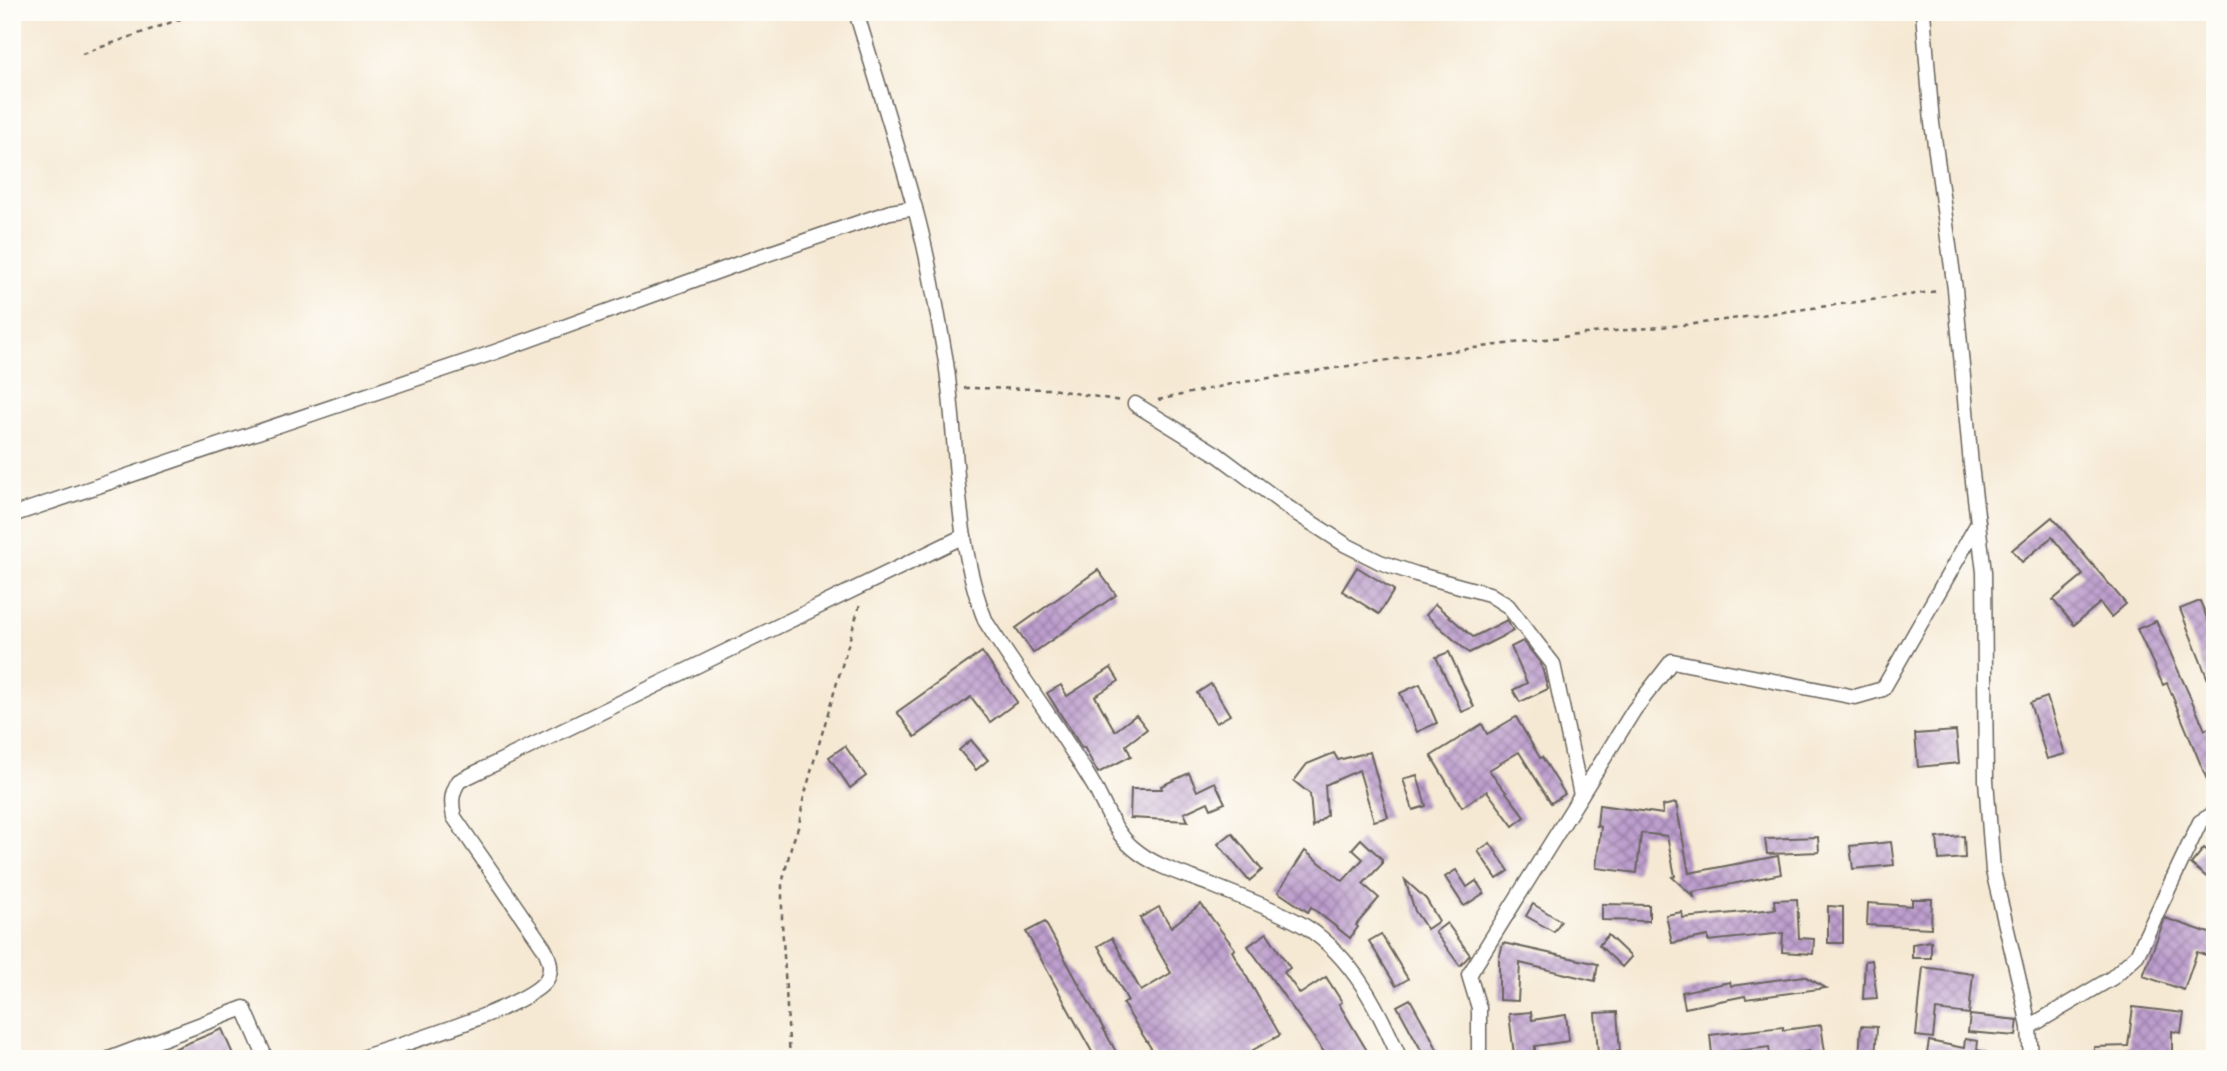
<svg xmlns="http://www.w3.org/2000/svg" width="2227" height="1071" viewBox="0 0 2227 1071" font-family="'Libre Bodoni',serif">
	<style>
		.building { fill: url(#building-cross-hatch) }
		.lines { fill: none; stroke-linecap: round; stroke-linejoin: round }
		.minor-casing { stroke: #68645c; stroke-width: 17 }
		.path { stroke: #68645c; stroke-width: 2.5; stroke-dasharray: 5 5; stroke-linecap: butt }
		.minor { stroke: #fff; stroke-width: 14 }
	</style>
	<defs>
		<pattern id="building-cross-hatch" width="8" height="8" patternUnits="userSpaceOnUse" patternTransform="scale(1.75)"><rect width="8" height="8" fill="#bd9ecd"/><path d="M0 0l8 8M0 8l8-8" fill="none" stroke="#9980a6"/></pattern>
	</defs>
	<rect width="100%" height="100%" fill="#fdfcf7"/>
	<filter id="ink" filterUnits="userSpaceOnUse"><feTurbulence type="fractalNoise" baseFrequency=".0143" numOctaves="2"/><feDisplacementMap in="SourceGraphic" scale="14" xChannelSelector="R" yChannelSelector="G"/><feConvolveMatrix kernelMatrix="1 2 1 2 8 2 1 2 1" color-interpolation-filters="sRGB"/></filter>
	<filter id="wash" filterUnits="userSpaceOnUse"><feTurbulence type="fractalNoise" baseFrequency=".00686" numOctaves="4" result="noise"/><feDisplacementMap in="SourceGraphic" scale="28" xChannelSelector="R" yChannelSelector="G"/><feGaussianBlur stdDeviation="1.57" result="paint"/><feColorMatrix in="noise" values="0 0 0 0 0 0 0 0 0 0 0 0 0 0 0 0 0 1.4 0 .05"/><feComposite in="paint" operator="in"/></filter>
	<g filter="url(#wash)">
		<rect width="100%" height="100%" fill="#f6e9d4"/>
		<g id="blocks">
			<g class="building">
				<polygon points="2052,517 2126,604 2111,617 2100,603 2074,625 2053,600 2083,575 2052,537 2022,562 2012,550"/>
				<polygon points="1357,567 1394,590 1379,614 1342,591"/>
				<polygon points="1098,570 1116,595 1033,653 1016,628"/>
				<polygon points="2200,601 2215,637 2214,695 2180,609"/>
				<polygon points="1435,604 1473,637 1507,620 1513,631 1469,653 1426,615"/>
				<polygon points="2156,621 2205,730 2211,727 2215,737 2215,799 2167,683 2163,685 2137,629"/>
				<polygon points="1523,641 1541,664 1548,689 1520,702 1513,690 1527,683 1511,647"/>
				<polygon points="982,652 1017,702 990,722 971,697 915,737 897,712"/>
				<polygon points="1449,652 1474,707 1462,712 1436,657"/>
				<polygon points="1111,668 1119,681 1095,696 1115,731 1136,715 1147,729 1126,745 1131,756 1098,773 1084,747 1082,748 1047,693 1061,685 1067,696"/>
				<polygon points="1211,684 1230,715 1216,723 1197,693"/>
				<polygon points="1420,684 1437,723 1417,732 1400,693"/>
				<polygon points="2047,697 2065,754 2047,759 2030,703"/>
				<polygon points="1516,717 1540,758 1542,757 1565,794 1551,803 1519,752 1489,770 1525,817 1513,826 1487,791 1462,807 1431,756 1482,724 1487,734"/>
				<polygon points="1956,731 1959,763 1918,767 1915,734"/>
				<polygon points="971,740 988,760 976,770 959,750"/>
				<polygon points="845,746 866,776 850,788 829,757"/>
				<polygon points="1370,752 1388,817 1374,821 1359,770 1325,785 1327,815 1313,827 1310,794 1294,781 1307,764 1334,753 1338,760"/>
				<polygon points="1189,773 1197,791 1215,782 1225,803 1211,809 1208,802 1184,813 1188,821 1130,818 1131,789 1162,789 1161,786"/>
				<polygon points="1417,775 1426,806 1413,810 1403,779"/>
				<polygon points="1676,803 1689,873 1778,856 1781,874 1693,892 1694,897 1672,877 1675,876 1667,836 1641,833 1637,873 1596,868 1601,827 1597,826 1599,805 1663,814 1662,806"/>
				<polygon points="1232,833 1262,870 1249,881 1218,844"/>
				<polygon points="1964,836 1965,858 1939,860 1937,838"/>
				<polygon points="1818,837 1819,852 1767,854 1765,839"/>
				<polygon points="1361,839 1382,859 1382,864 1363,884 1379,898 1356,925 1358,927 1350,938 1311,907 1308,912 1278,892 1305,851 1343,881 1363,859 1352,849"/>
				<polygon points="1891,842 1894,865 1853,869 1850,846"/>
				<polygon points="1490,843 1509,871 1497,879 1478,851"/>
				<polygon points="2204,848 2215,857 2215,884 2191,864"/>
				<polygon points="1456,870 1467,887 1476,881 1484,893 1464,906 1445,877"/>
				<polygon points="1405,880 1426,899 1439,921 1427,929 1415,911"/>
				<polygon points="1797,899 1799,938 1814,939 1813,954 1782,952 1783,933 1708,941 1708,936 1672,943 1666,915 1682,912 1683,918 1775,909 1774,900"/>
				<polygon points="1912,899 1932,899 1931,928 1867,925 1868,903 1912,906"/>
				<polygon points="1201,904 1235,949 1232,951 1280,1035 1253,1050 1259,1059 1158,1059 1123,1004 1128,1001 1098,946 1112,938 1141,991 1171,973 1140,918 1159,907 1171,927"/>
				<polygon points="1533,904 1561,921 1554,932 1526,916"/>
				<polygon points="1602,904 1649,905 1649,921 1602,920"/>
				<polygon points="1828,906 1843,907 1843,943 1828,943"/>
				<polygon points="2165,918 2215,935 2215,958 2197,952 2184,990 2143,976"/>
				<polygon points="1045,922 1069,966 1120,1059 1096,1059 1082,1034 1026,932"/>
				<polygon points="1447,923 1470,955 1460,966 1435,932"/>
				<polygon points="1267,933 1290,968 1284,972 1300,994 1326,977 1342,1002 1339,1004 1372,1059 1329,1059 1248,946"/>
				<polygon points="1381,934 1408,979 1396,986 1369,941"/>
				<polygon points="1608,935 1631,957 1622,967 1599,945"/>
				<polygon points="1931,941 1931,958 1912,958 1912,944"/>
				<polygon points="1503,943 1598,964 1595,981 1520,963 1518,1001 1499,1000 1499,959"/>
				<polygon points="1872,960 1877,998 1863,999 1865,961"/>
				<polygon points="1923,967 1973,974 1969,1014 1936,1010 1933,1038 1916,1036"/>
				<polygon points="1804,976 1826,988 1746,999 1745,996 1685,1008 1682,992 1730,982 1731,986"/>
				<polygon points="1410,999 1429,1033 1442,1059 1426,1059 1397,1006"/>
				<polygon points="2133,1007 2184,1013 2181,1033 2172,1031 2172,1059 2094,1059 2094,1047 2128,1046"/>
				<polygon points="1531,1012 1532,1020 1566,1015 1569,1041 1535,1046 1535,1053 1514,1055 1509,1014"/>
				<polygon points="1617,1012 1620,1051 1598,1053 1595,1013"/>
				<polygon points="1970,1015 2018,1020 2016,1036 1968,1032"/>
				<polygon points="1821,1025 1826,1059 1810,1059 1809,1051 1770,1056 1769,1047 1712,1054 1710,1035 1783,1027 1783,1030"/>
				<polygon points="1861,1026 1877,1027 1875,1059 1859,1059"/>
				<polygon points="222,1029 235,1059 153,1059 176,1048"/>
				<polygon points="1965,1039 1978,1041 1977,1050 1986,1052 1986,1059 1926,1059 1929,1041 1964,1048"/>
			</g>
		</g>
	</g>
	<g filter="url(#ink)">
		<use href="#blocks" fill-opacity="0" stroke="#68645c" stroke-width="2"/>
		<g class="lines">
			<g class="minor-casing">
				<g id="minor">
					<path d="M 856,12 C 876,77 896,141 914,205 C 928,254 936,306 945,356 C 959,443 953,541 986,622 C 1021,677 1061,730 1094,786 C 1106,808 1114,832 1133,848 C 1155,867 1183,874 1209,884 C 1239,897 1279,910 1306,927 C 1353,957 1379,1010 1400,1059"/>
					<polyline points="1923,12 1932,123 1955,289 1971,465 1984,572 1986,780 1993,871 2022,993 2029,1027 2031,1059"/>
					<polyline points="1135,404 1218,455 1290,509 1346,545 1380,562 1416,574 1489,594 1508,606 1553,664 1581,795"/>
					<polyline points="12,515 495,352 738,264 890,212 915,208"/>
					<polyline points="2029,1027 2112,978 2137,955 2200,822 2215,813"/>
					<polyline points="109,1059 244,1008 266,1059"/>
					<path d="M 358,1059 C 393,1047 531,1007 547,979 C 553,968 549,958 544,948 L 454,817 C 451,803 451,793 459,781 L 964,536"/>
					<polyline points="1479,1059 1479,1008 1469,975 1634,710 1672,661 1855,697 1883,689 1978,523"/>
				</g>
			</g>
			<g class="path">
				<polyline points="82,54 200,12"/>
				<polyline points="964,388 1051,389 1121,401"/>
				<polyline points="1158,400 1236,383 1435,353 1593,333 1694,324 1938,291"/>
				<polyline points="790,1059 782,922 782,884 791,847 799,825 803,801 814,761 860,604"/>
			</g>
			<use href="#minor" class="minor"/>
		</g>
	</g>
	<rect width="2227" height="1071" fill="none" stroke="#fdfcf7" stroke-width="42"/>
</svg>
